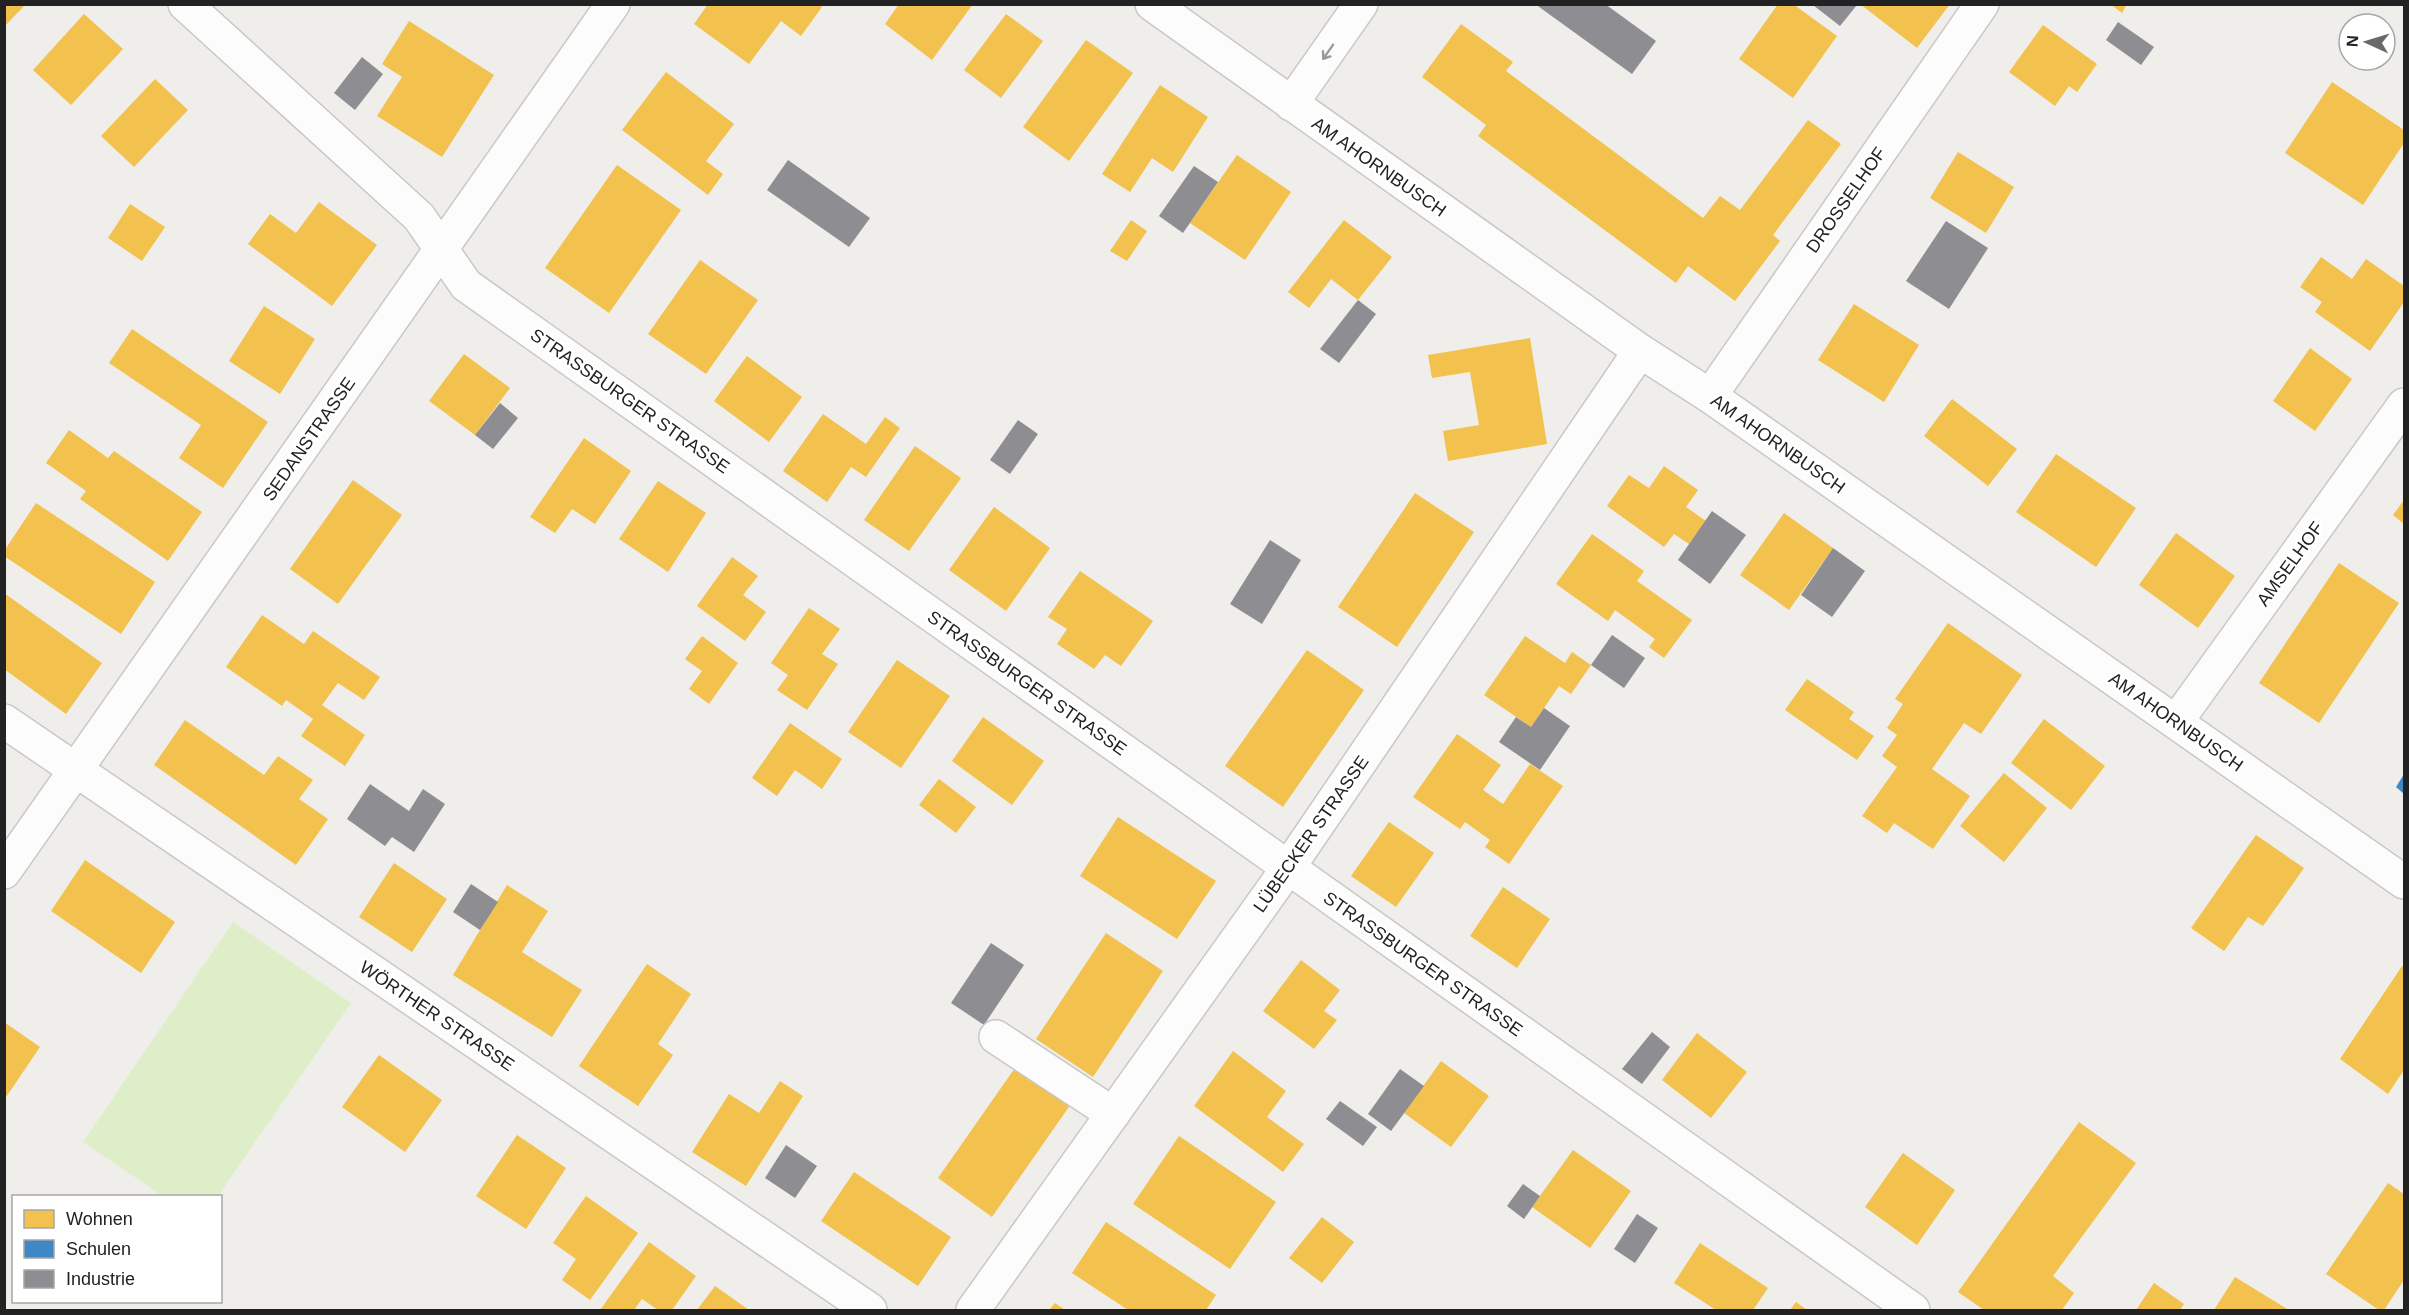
<svg xmlns="http://www.w3.org/2000/svg" width="2409" height="1315" viewBox="0 0 2409 1315" font-family="Helvetica,sans-serif">
	<style>
		.grass { fill: #ddeec8 }
		.homes { fill: #f2c14e }
		.schools { fill: #3f88c5 }
		.industry { fill: #8d8d92 }
		.lines { fill: none; stroke-linecap: round; stroke-linejoin: round }
		.minor-casing { stroke: #c9c8c6; stroke-width: 36 }
		.minor { stroke: #fdfcfc; stroke-width: 33 }
		.oneway { stroke: #9a9a9a }
		.labels { text-anchor: middle; stroke-width: 6; stroke-linejoin: round; paint-order: stroke }
		.street-label { font-size: 18px; fill: #222; stroke: #fff }
	</style>
	<rect width="100%" height="100%" fill="#f0eeea"/>
	<polygon class="grass" points="233,922 351,1003 218,1196 163,1196 83,1142"/>
	<g class="homes">
		<polygon points="4,4 26,4 4,27"/>
		<polygon points="708,4 818,4 822,7 801,36 781,21 749,64 694,24"/>
		<polygon points="899,4 973,4 932,60 885,24"/>
		<polygon points="1778,4 1793,4 1837,36 1793,98 1739,59"/>
		<polygon points="1860,4 1950,4 1917,48"/>
		<polygon points="2110,4 2127,4 2122,13"/>
		<polygon points="84,14 123,49 71,105 33,70"/>
		<polygon points="1006,14 1043,41 1001,98 964,70"/>
		<polygon points="409,21 494,75 442,157 377,116 402,77 382,64"/>
		<polygon points="1461,24 1513,62 1506,71 1703,218 1720,196 1740,210 1808,120 1841,144 1773,235 1780,241 1735,301 1688,266 1676,283 1478,136 1486,125 1422,77"/>
		<polygon points="2043,25 2097,64 2077,92 2069,86 2055,106 2009,72"/>
		<polygon points="1086,40 1133,73 1069,161 1023,127"/>
		<polygon points="666,72 734,124 706,161 723,174 708,195 622,130"/>
		<polygon points="155,79 188,110 134,167 101,136"/>
		<polygon points="2332,82 2404,130 2404,143 2363,205 2285,153"/>
		<polygon points="1160,85 1208,117 1173,172 1152,158 1130,192 1102,174"/>
		<polygon points="1958,152 2014,187 1986,233 1930,198"/>
		<polygon points="1237,155 1291,192 1245,260 1190,223"/>
		<polygon points="617,165 681,210 609,313 545,268"/>
		<polygon points="319,202 377,245 332,306 248,244 270,214 296,233"/>
		<polygon points="130,204 165,227 142,261 108,238"/>
		<polygon points="1131,220 1147,231 1127,261 1110,251"/>
		<polygon points="1344,220 1392,257 1358,300 1331,279 1309,308 1288,292"/>
		<polygon points="2321,257 2352,279 2366,259 2404,286 2404,302 2370,351 2315,312 2322,302 2300,287"/>
		<polygon points="700,260 758,300 706,374 648,334"/>
		<polygon points="1854,304 1919,345 1884,402 1818,360"/>
		<polygon points="264,306 315,339 280,394 229,361"/>
		<polygon points="132,329 268,422 223,488 179,458 201,425 109,363"/>
		<polygon points="1530,338 1547,444 1448,461 1443,431 1479,425 1470,372 1432,378 1428,355"/>
		<polygon points="2310,348 2352,379 2315,431 2273,401"/>
		<polygon points="464,354 510,388 475,435 429,401"/>
		<polygon points="747,356 802,397 769,442 714,401"/>
		<polygon points="1952,399 2017,449 1988,486 1924,436"/>
		<polygon points="823,414 866,444 885,417 900,428 866,477 851,467 827,502 783,471"/>
		<polygon points="69,430 108,458 114,451 202,512 168,561 80,499 86,491 46,463"/>
		<polygon points="584,438 631,471 595,524 572,509 555,533 530,517"/>
		<polygon points="915,446 961,478 909,551 864,520"/>
		<polygon points="2056,454 2136,508 2096,567 2016,512"/>
		<polygon points="1664,466 1698,490 1686,507 1706,521 1689,544 1674,534 1664,547 1607,506 1629,475 1649,488"/>
		<polygon points="353,480 402,515 338,604 290,569"/>
		<polygon points="658,481 706,513 668,572 619,539"/>
		<polygon points="1415,493 1474,532 1397,647 1338,607"/>
		<polygon points="2404,500 2404,524 2393,515"/>
		<polygon points="36,503 155,582 121,634 4,556 4,551"/>
		<polygon points="994,507 1050,548 1006,611 949,570"/>
		<polygon points="1784,513 1833,548 1789,610 1740,575"/>
		<polygon points="2176,533 2235,576 2198,628 2139,585"/>
		<polygon points="1592,534 1644,571 1637,581 1692,620 1664,658 1649,647 1655,639 1615,610 1608,621 1556,584"/>
		<polygon points="732,557 758,576 743,595 766,612 745,641 697,606"/>
		<polygon points="2339,563 2399,603 2319,723 2259,683"/>
		<polygon points="1080,571 1153,621 1121,666 1105,655 1094,669 1057,644 1067,629 1048,617"/>
		<polygon points="4,593 102,663 66,714 4,669"/>
		<polygon points="809,608 840,629 822,654 838,664 807,710 777,690 788,675 771,663"/>
		<polygon points="262,615 304,644 313,631 380,677 364,700 338,683 322,705 365,735 345,766 301,736 313,719 286,700 282,706 226,667"/>
		<polygon points="1948,623 2022,675 1981,734 1964,723 1932,769 1970,796 1933,849 1894,823 1887,833 1862,816 1897,767 1882,756 1897,735 1887,728 1903,704 1895,699"/>
		<polygon points="702,636 738,663 709,704 689,689 702,671 685,659"/>
		<polygon points="1525,636 1565,663 1572,652 1591,665 1571,694 1559,686 1531,727 1484,695"/>
		<polygon points="1307,650 1364,690 1283,807 1225,766"/>
		<polygon points="897,660 950,696 901,768 848,732"/>
		<polygon points="1807,679 1854,712 1849,719 1874,736 1857,760 1785,710"/>
		<polygon points="983,717 1044,761 1012,805 952,761"/>
		<polygon points="2044,719 2105,766 2071,810 2011,763"/>
		<polygon points="185,720 264,775 278,756 313,780 299,799 328,819 296,865 154,765"/>
		<polygon points="790,723 842,759 822,789 795,770 777,796 752,778"/>
		<polygon points="1457,734 1501,765 1483,790 1503,804 1530,764 1563,786 1509,864 1485,847 1490,840 1465,822 1460,829 1413,797"/>
		<polygon points="2004,773 2047,808 2004,862 1960,826"/>
		<polygon points="939,779 976,807 956,833 919,805"/>
		<polygon points="1118,817 1216,881 1177,939 1080,876"/>
		<polygon points="1389,822 1434,853 1396,907 1351,876"/>
		<polygon points="2256,835 2304,868 2263,926 2248,917 2224,951 2191,928"/>
		<polygon points="85,860 175,922 141,973 51,911"/>
		<polygon points="394,863 447,899 412,952 359,917"/>
		<polygon points="507,885 548,911 522,952 582,990 552,1037 453,975"/>
		<polygon points="1503,887 1550,919 1517,968 1470,936"/>
		<polygon points="1106,933 1163,971 1093,1077 1036,1039"/>
		<polygon points="1301,960 1340,990 1324,1011 1337,1020 1314,1049 1263,1011"/>
		<polygon points="647,964 691,994 658,1044 673,1055 638,1106 579,1066"/>
		<polygon points="2402,966 2404,968 2404,1070 2388,1094 2340,1059"/>
		<polygon points="4,1022 40,1047 4,1100"/>
		<polygon points="1697,1033 1747,1072 1711,1118 1662,1080"/>
		<polygon points="1233,1051 1286,1091 1267,1117 1304,1144 1283,1172 1194,1106"/>
		<polygon points="379,1055 442,1100 405,1152 342,1107"/>
		<polygon points="1441,1061 1489,1096 1451,1147 1404,1113"/>
		<polygon points="1017,1065 1071,1104 992,1217 938,1178"/>
		<polygon points="780,1081 803,1096 746,1186 692,1152 729,1094 759,1113"/>
		<polygon points="2079,1122 2136,1163 2053,1276 2074,1293 2062,1310 1984,1310 1958,1292"/>
		<polygon points="517,1135 566,1168 526,1229 476,1196"/>
		<polygon points="1179,1136 1276,1202 1230,1269 1133,1204"/>
		<polygon points="1573,1150 1631,1191 1590,1248 1532,1207"/>
		<polygon points="1903,1153 1955,1190 1917,1245 1865,1207"/>
		<polygon points="854,1172 951,1237 918,1286 821,1221"/>
		<polygon points="2388,1183 2404,1194 2404,1280 2384,1310 2379,1310 2326,1274"/>
		<polygon points="586,1196 638,1233 590,1300 562,1280 576,1259 553,1243"/>
		<polygon points="1322,1217 1354,1242 1322,1283 1289,1258"/>
		<polygon points="1106,1222 1216,1295 1206,1310 1128,1310 1072,1273"/>
		<polygon points="649,1242 696,1276 672,1310 658,1310 642,1299 634,1310 600,1310"/>
		<polygon points="1700,1243 1768,1288 1753,1310 1716,1310 1674,1283"/>
		<polygon points="2235,1277 2289,1310 2214,1310"/>
		<polygon points="2154,1283 2184,1304 2180,1310 2136,1310"/>
		<polygon points="715,1286 749,1310 697,1310"/>
		<polygon points="1796,1302 1807,1310 1790,1310"/>
		<polygon points="1055,1303 1065,1310 1049,1310"/>
	</g>
	<polygon class="schools" points="2404,774 2404,794 2396,787"/>
	<g class="industry">
		<polygon points="1535,4 1605,4 1656,41 1632,74"/>
		<polygon points="1813,5 1857,5 1840,26"/>
		<polygon points="2118,22 2154,47 2141,65 2106,40"/>
		<polygon points="362,57 383,74 355,110 334,93"/>
		<polygon points="788,160 870,218 849,247 767,190"/>
		<polygon points="1194,166 1218,182 1183,233 1159,216"/>
		<polygon points="1946,221 1988,248 1949,309 1906,281"/>
		<polygon points="1358,300 1376,314 1339,363 1320,349"/>
		<polygon points="500,403 518,418 493,449 475,435"/>
		<polygon points="1018,420 1038,434 1010,474 990,460"/>
		<polygon points="1712,511 1746,535 1710,584 1678,560"/>
		<polygon points="1270,540 1301,560 1262,624 1230,604"/>
		<polygon points="1833,548 1865,571 1832,617 1801,595"/>
		<polygon points="1612,635 1645,658 1624,688 1591,665"/>
		<polygon points="1544,708 1570,726 1540,770 1499,742 1516,717 1531,727"/>
		<polygon points="370,784 409,811 423,789 445,804 414,852 392,837 385,846 347,819"/>
		<polygon points="471,884 498,902 480,930 453,912"/>
		<polygon points="991,943 1024,965 984,1025 951,1003"/>
		<polygon points="1652,1032 1670,1047 1642,1084 1622,1069"/>
		<polygon points="1400,1069 1424,1086 1391,1131 1368,1114"/>
		<polygon points="1340,1101 1377,1127 1363,1146 1326,1119"/>
		<polygon points="786,1145 817,1166 795,1198 765,1178"/>
		<polygon points="1523,1184 1540,1196 1524,1219 1507,1206"/>
		<polygon points="1637,1214 1658,1228 1635,1263 1614,1249"/>
	</g>
	<g class="lines">
		<g class="minor-casing">
			<g id="minor">
				<polyline points="185,4 419,217 466,285 1913,1310"/>
				<polyline points="1152,4 1640,351 1710,396 2404,882"/>
				<polyline points="1291,104 1361,4"/>
				<polyline points="1710,396 1982,4"/>
				<polyline points="4,721 870,1310"/>
				<polyline points="2176,722 2404,405"/>
				<polyline points="4,872 613,4"/>
				<polyline points="996,1037 1113,1114"/>
				<polyline points="973,1310 1288,868 1640,351"/>
			</g>
		</g>
		<use href="#minor" class="minor"/>
	</g>
	<defs><path id="oneway-shaft" d="M-6 0H5M1.5-3L5.5 0L1.5 3" fill="none" stroke-width="1.6" stroke-linecap="round" stroke-linejoin="round" transform="scale(1.5)"/></defs>
	<use class="oneway" href="#oneway-shaft" transform="translate(1328 52) rotate(125)"/>
	<g class="labels">
		<g class="street-label">
			<text transform="translate(1379 167) rotate(35)" y="6">AM AHORNBUSCH</text>
			<text transform="translate(1846 200) rotate(-55)" y="6">DROSSELHOF</text>
			<text transform="translate(630 401) rotate(35)" y="6">STRASSBURGER STRASSE</text>
			<text transform="translate(309 439) rotate(-55)" y="6">SEDANSTRASSE</text>
			<text transform="translate(1778 444) rotate(35)" y="6">AM AHORNBUSCH</text>
			<text transform="translate(2290 564) rotate(-54)" y="6">AMSELHOF</text>
			<text transform="translate(1027 683) rotate(35)" y="6">STRASSBURGER STRASSE</text>
			<text transform="translate(2176 722) rotate(35)" y="6">AM AHORNBUSCH</text>
			<text transform="translate(1311 834) rotate(-55)" y="6">LÜBECKER STRASSE</text>
			<text transform="translate(1423 964) rotate(35)" y="6">STRASSBURGER STRASSE</text>
			<text transform="translate(437 1016) rotate(34)" y="6">WÖRTHER STRASSE</text>
		</g>
	</g>
	<rect width="2409" height="1315" fill="none" stroke="#222222" stroke-width="12"/>
	<rect x="12" y="1195" width="210" height="108" fill="#ffffff" stroke="#a7a7a7" stroke-width="1.5"/>
	<rect x="24" y="1210" width="30" height="18" fill="#f2c14e" stroke="#a7a7a7" stroke-width="1.5"/>
	<text x="66" y="1225" font-size="18" fill="#222222">Wohnen</text>
	<rect x="24" y="1240" width="30" height="18" fill="#3f88c5" stroke="#a7a7a7" stroke-width="1.5"/>
	<text x="66" y="1255" font-size="18" fill="#222222">Schulen</text>
	<rect x="24" y="1270" width="30" height="18" fill="#8d8d92" stroke="#a7a7a7" stroke-width="1.5"/>
	<text x="66" y="1285" font-size="18" fill="#222222">Industrie</text>
	<g transform="translate(2367 42) rotate(274)"><circle r="28" fill="#ffffff" stroke="#a7a7a7" stroke-width="1.5"/>
	<path d="M0-4.5L10 22L0 15L-10 22Z" fill="#6a6968"/>
	<text y="-9" font-size="16" font-weight="bold" text-anchor="middle" fill="#222222">N</text>
	</g>
</svg>
